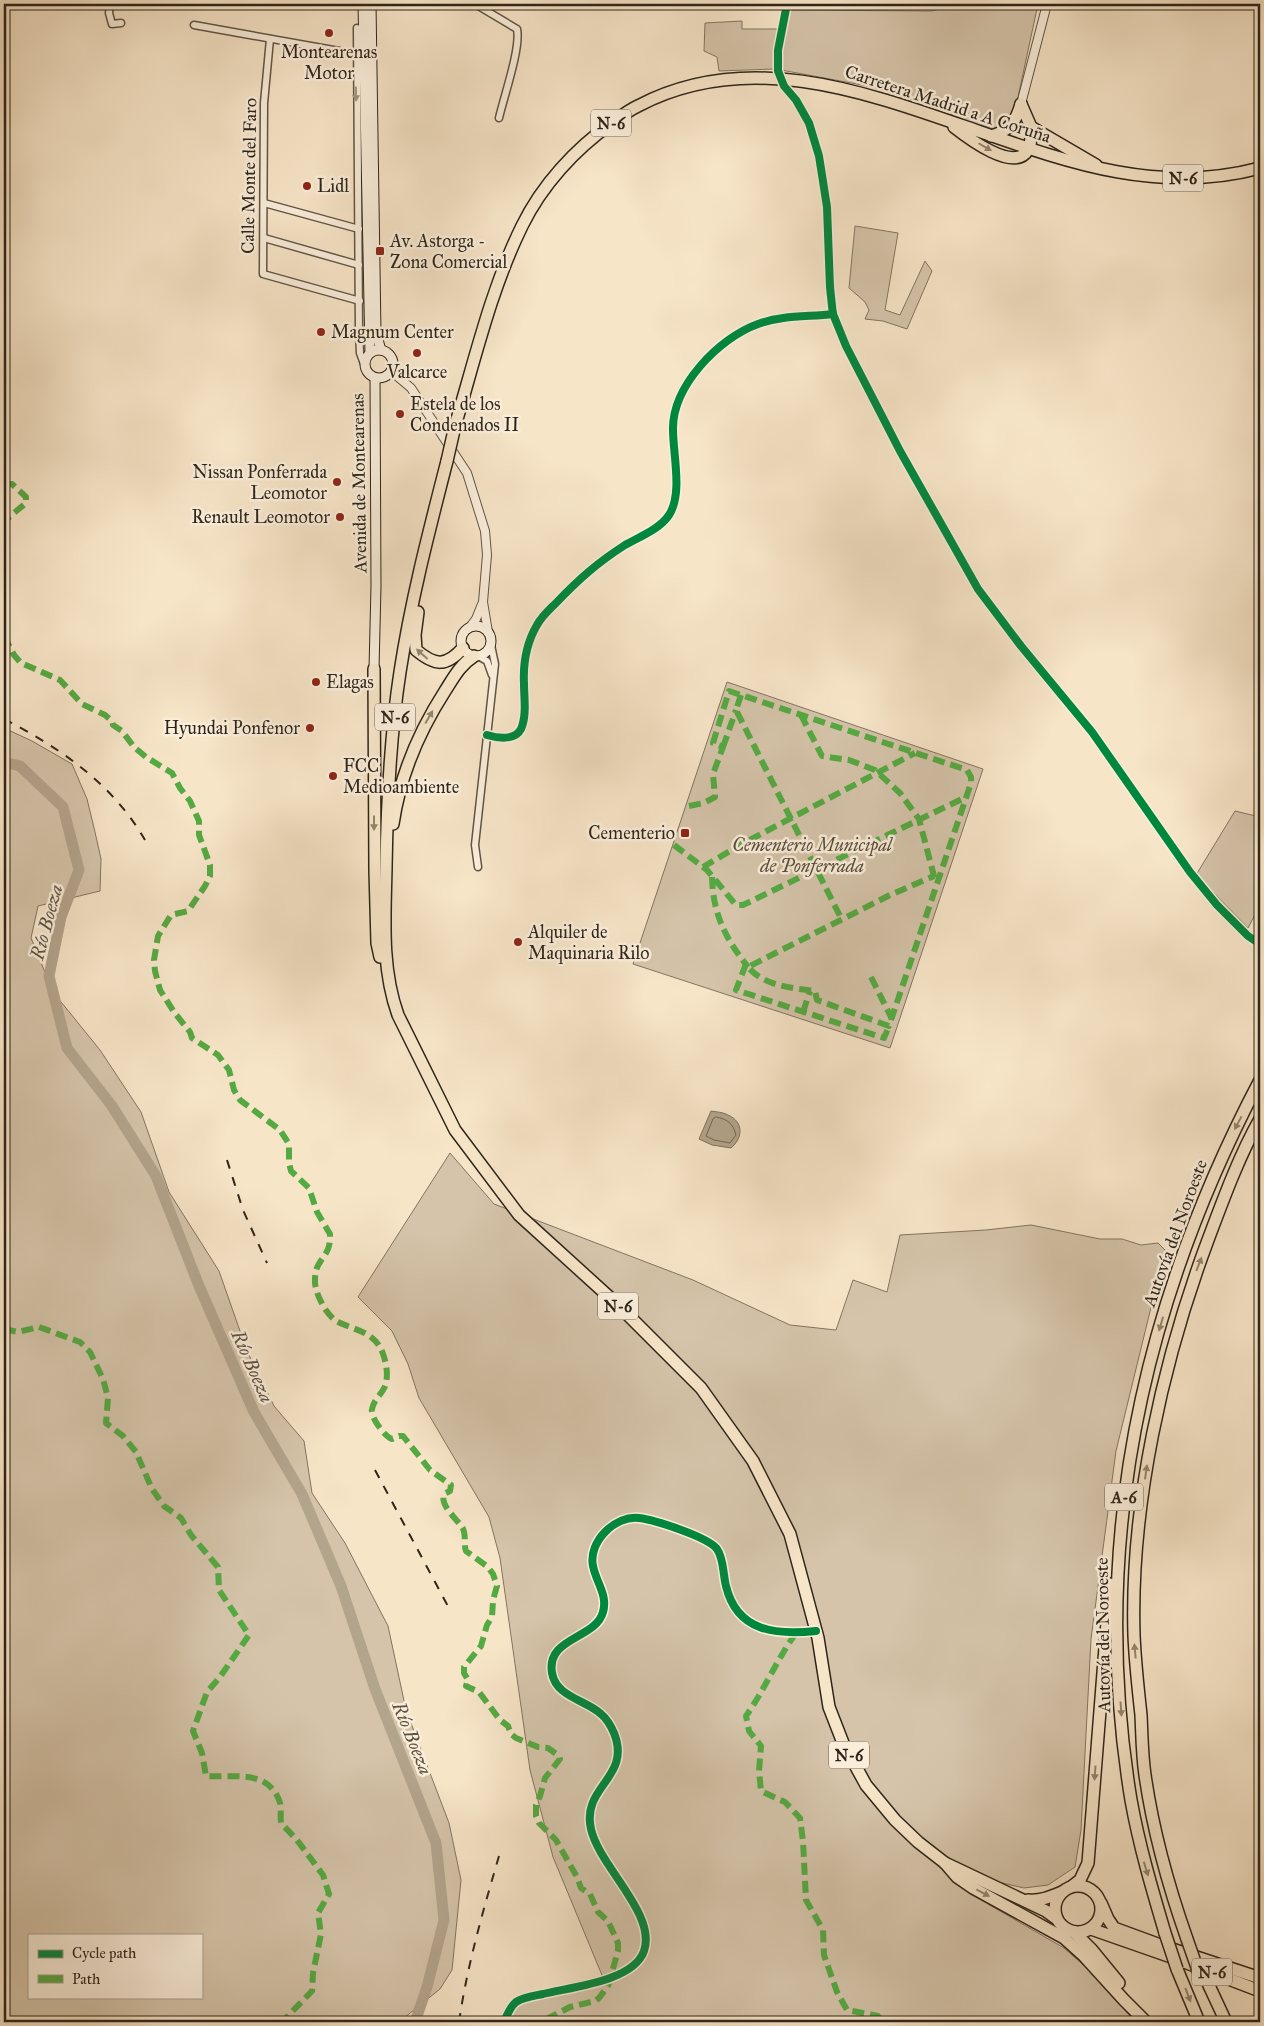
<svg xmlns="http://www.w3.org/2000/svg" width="1264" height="2026" viewBox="0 0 1264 2026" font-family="'IM FELL Great Primer',serif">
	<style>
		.green { fill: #d5c4aa; stroke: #827462; fill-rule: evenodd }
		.water { fill: #b3a48c; stroke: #7e715e }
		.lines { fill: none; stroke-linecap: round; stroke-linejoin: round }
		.shore { stroke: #706452; stroke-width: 1 }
		.river { stroke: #b3a48c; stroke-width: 11 }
		.minor-casing { stroke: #605545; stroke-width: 9 }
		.tertiary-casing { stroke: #605545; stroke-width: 10 }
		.secondary-casing { stroke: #2e2519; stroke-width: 11 }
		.trunk-casing { stroke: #2e2519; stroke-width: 14 }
		.motorway-casing { stroke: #2e2519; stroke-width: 14 }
		.minor { stroke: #faeedb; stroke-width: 6 }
		.tertiary { stroke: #faeedb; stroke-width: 8 }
		.secondary { stroke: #faeedb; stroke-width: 9 }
		.trunk { stroke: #f7e5c8; stroke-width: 11 }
		.motorway { stroke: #f7e5c8; stroke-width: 11 }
		.rail { stroke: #2e2519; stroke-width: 2; stroke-dasharray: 9 9; stroke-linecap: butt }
		.trunk-bridge-casing { stroke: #2e2519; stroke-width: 14; stroke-linecap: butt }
		.motorway-bridge-casing { stroke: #2e2519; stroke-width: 14; stroke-linecap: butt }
		.trunk-bridge { stroke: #f7e5c8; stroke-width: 11 }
		.motorway-bridge { stroke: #f7e5c8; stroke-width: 11 }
		.quiet { stroke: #54aa42; stroke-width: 6; stroke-dasharray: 12 6; stroke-linecap: butt }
		.cycleway-casing { stroke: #faeedb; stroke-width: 11 }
		.cycleway { stroke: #00873e; stroke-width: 8 }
		.oneway { fill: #9e9484 }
		.oneway2 { fill: #928570 }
		.poi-dot { fill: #8f2418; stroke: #faeedb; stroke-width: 2 }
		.labels { text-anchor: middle; stroke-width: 5; stroke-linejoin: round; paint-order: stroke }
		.shield { fill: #faeedb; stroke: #6b6153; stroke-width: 1 }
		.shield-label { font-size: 16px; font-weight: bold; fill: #2e2519 }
		.poi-label { font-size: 18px; fill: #2e2519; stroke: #faeedb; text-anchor: start }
		.street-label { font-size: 18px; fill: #2e2519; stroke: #faeedb }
		.park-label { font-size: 18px; font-style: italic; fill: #584d3d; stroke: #faeedb }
		.water-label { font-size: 19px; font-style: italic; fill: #5d5141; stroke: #faeedb }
	</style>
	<rect width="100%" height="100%" fill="#f7e5c8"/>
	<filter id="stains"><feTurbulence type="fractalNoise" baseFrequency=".004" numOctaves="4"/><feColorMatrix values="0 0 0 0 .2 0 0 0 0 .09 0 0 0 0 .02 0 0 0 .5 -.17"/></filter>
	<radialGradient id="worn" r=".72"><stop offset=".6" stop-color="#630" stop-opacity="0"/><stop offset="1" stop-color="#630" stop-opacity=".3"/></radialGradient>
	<g class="green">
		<polygon points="958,4 1038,4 1015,111 998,131 960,121 949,112 873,87 781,70 780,44 787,10 932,11"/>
		<polygon points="742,21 742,29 777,29 774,69 719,71 717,57 704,51 705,23"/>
		<polygon points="855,226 898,233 885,310 900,315 925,261 932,271 907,329 883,321 865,319 869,310 865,302 849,288"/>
		<polygon points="727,682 983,769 890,1048 633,964"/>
		<path d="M 4,728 L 32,741 L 72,764 L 87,799 L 95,832 L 101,859 L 100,891 L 38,906 L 31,938 L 53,992 L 100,1050 L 141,1112 L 169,1192 L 219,1271 L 247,1351 L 274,1406 L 304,1441 L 312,1493 L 345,1543 L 388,1626 L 406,1710 L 449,1823 L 461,1880 L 452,1970 L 440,1989 L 399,2022 L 13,2022 L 4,2012 ZM 29,1935 L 201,1935 L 201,1997 L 29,1997 Z"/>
		<polygon points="1235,811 1260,817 1260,905 1248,928 1196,875"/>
		<polygon points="450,1153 494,1204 693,1280 790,1325 836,1330 853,1280 887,1292 900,1235 986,1230 1031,1225 1100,1239 1122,1239 1141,1245 1158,1243 1170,1255 1154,1295 1116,1451 1091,1639 1081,1830 1075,1867 1048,1885 1024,1888 998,1882 988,1904 1064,1948 1097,1977 1135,2022 506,2022 510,2011 521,2001 604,1980 553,1857 530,1770 500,1558 489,1517 419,1398 408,1364 392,1331 358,1297"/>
	</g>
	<path class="water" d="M 711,1111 C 716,1112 723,1112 728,1115 C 744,1122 743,1138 731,1148 L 712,1145 L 699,1139 Z"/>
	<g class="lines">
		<path class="shore" d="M 716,1117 C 727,1119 733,1123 736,1135 L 730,1143 L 714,1140 L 706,1136 L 713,1119 Z"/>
		<polyline class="river" points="4,762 20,766 63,807 79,870 61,917 49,976 67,1048 112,1106 156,1176 199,1286 254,1412 302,1494 341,1586 375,1689 436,1843 444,1920 427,1987 415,2022"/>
		<g class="minor-casing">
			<g id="minor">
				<polyline points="110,4 109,13 112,24 121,23"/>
				<path d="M 475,4 L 517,29 C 521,48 504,96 499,118"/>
				<polyline points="194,25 356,54"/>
				<polyline points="357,28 359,333 360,353 364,364"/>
				<polyline points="270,39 264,103 263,274 360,301"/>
				<polyline points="778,71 778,50 787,4"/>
				<polyline points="784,86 796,100 809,123 819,156 827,207 830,287 833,314 846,346 900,451 978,589 1021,646 1092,732 1190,872 1217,905 1248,936 1260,944"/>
				<polyline points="264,203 359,229"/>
				<polyline points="264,238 359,265"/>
				<polyline points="478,656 487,661 492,675"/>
				<path d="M 487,735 C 497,738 515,741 521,729 C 527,715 524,698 524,684 C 523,664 527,642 537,625 C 542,616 549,610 556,603 C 579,579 597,563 625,545 C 639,537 660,529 669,515 C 683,494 673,454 673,430 C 672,386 719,338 758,324 C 782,315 809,317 833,314"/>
				<polyline points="478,867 475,845 495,664 491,645"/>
				<path d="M 504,2022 C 507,2015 510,2007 516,2002 C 524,1997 534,1996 543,1994 C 570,1987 633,1982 644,1951 C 657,1914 599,1866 591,1829 C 581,1786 632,1778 614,1733 C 611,1726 607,1719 601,1714 C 586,1700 556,1697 552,1673 C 546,1637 596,1639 603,1612 C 608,1595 596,1582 593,1566 C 588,1542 615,1515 639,1518 C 655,1520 708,1537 717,1549 C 724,1559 723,1575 726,1586 C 737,1632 776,1635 816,1631"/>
			</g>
		</g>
		<g class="tertiary-casing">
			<g id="tertiary">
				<polyline points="695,4 908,4"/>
				<polyline points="1021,104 1047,4"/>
				<polyline points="391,371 411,388 467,473 485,531 487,555 483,602 488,632"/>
				<polyline points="470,627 476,619 482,604"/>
			</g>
		</g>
		<g class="secondary-casing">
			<g id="secondary">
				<polyline points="363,4 370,353"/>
				<polyline points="371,4 376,333 381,350"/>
				<circle cx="379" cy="364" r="14"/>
				<circle cx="476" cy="641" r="15"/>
				<polyline points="374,669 376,586 375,378"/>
			</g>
		</g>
		<g class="trunk-casing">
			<g id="trunk">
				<polyline points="1021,104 1031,127 1096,165"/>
				<path d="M 954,127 C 968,138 1014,173 1028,150 C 1032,143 1031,134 1031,127"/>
				<path d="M 991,136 C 1009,131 1016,122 1021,104"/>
				<path d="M 455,426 C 475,359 491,289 522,226 C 542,185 575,149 612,123 C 620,117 629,110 638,106 C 748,48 866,92 975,130 C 1070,163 1159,195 1260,168"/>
				<path d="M 447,461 C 429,531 411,600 400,672 C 390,737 387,803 386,868 C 385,917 381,968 398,1015 L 455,1130 L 519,1215 L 618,1305 L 701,1388 L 753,1461 L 790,1534 L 818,1638 L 829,1707 L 843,1743 L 866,1785 L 895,1820 L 918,1842 L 945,1863 L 1046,1911 L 1057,1919"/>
				<path d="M 418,612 L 415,635 L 416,650 C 435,666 446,667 463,648"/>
				<polyline points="374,669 375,870 377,943 380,957"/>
				<path d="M 393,824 C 400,775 418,733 445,691 C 454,677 460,665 474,656"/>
				<circle cx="1078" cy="1909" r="23"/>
				<path d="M 1028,1900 C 1041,1901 1050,1897 1062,1892"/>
				<polyline points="1091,1929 1174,1958 1260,1991"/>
			</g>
		</g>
		<g class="motorway-casing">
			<g id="motorway">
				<polyline points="945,1863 957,1877 973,1888 1064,1938 1084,1956 1124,2000 1146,2022"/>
				<polyline points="1071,1887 1080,1880 1088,1863 1110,1584"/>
				<polyline points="1101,1903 1108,1919 1114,1928 1163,1946 1260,1978"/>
				<polyline points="1074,1932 1092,1950 1119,1983"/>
				<path d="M 1165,1933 C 1152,1889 1139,1845 1131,1800 C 1089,1546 1141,1306 1260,1080"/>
				<path d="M 1187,1939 C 1168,1885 1153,1831 1145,1775 C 1142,1755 1142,1735 1141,1715 C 1138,1688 1135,1661 1134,1635 C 1130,1506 1163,1360 1208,1240 C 1223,1200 1239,1156 1260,1119"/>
				<polyline points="1177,1969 1199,2022"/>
				<polyline points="1206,1979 1226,2022"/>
			</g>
		</g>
		<use href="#minor" class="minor"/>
		<use href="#tertiary" class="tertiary"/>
		<use href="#secondary" class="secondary"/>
		<use href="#trunk" class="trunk"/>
		<use href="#motorway" class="motorway"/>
		<g class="rail">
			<path d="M 4,719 C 60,748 112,783 145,840"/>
			<polyline points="227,1160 243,1210 267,1263"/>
			<polyline points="375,1470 450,1610"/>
			<path d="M 459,2022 C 467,1966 483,1911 499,1856"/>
		</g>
		<g class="trunk-bridge-casing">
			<polyline id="trunk-bridge" points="447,461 455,426"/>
		</g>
		<g class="motorway-bridge-casing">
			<g id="motorway-bridge">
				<polyline points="1165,1933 1177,1969"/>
				<polyline points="1187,1939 1201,1979"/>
			</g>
		</g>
		<use href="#trunk-bridge" class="trunk-bridge"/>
		<use href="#motorway-bridge" class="motorway-bridge"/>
		<g class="quiet">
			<polyline points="4,484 12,484 26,497 26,503 8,518 4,526"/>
			<path d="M 4,636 L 14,655 L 21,663 L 60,680 L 82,704 L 105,715 L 112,721 L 113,725 L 122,731 L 134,747 L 146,757 L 172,773 L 180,788 L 190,801 L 199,821 L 199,835 L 210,865 L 210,876 L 205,886 L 188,911 L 171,915 L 158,936 L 154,960 L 155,971 L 160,990 L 174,1012 L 190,1032 L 192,1038 L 218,1055 L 229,1070 L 234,1090 L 240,1100 L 280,1130 L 289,1144 L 289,1163 L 291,1171 L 309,1188 L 317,1212 L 330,1234 C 330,1239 330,1244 328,1249 C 323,1261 315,1263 315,1280 C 314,1292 327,1317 338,1322 C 357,1331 377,1332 384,1357 C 387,1366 389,1381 383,1390 C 379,1397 374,1400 372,1409 C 370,1417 385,1437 392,1439 L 399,1436 L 403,1436 L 430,1470 L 451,1485 L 450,1491 L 444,1494 C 440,1506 456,1518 462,1527 C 467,1534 463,1543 466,1551 L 488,1567 L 493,1574 L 497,1586 L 493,1600 L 492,1617 L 487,1625 L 481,1646 L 464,1667 L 464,1673 L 468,1680 L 466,1686 L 479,1692 L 500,1720 L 508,1726 L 511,1734 L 516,1738 L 538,1747 L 548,1748 L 559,1756 L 560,1759 L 545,1778 L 540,1796 L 536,1805 L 536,1816 L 539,1823 L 556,1840 L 577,1877 L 581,1888 L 590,1894 L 598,1912 L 608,1921 L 618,1943 L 618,1951 L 608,1986 L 599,1998 L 595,2001 L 570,2007 L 541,2022"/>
			<polyline points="741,695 736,710 842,920"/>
			<polyline points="801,715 822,756 849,760 875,770 900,793 919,819 935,880"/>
			<polyline points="723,747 736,710"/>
			<path d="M 689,806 L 704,803 L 715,797 L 713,774 L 723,747 L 713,743 L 729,691 L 967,770 L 971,777 L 971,783 L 889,1026 L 817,1000 L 815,991 C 792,988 764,986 748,967 L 890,895 L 934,876"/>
			<polyline points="674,845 707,870 736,905 743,905 966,797"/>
			<polyline points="703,867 740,845 915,753"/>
			<path d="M 712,877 C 713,914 725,938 748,967"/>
			<polyline points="746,964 736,990 884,1038 889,1026"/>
			<polyline points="871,977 892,1019"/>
			<polyline points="803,1012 810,991"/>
			<path d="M 4,1329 L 18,1332 L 39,1327 L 80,1342 L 90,1352 L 103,1379 L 108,1398 L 106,1423 L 123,1436 L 136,1452 L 152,1489 L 164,1506 L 181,1518 L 191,1535 L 218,1567 L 219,1590 L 249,1635 L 220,1677 L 207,1692 L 193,1731 L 202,1753 L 206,1776 C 233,1778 267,1769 279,1800 C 282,1806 280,1816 281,1823 L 297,1840 L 323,1875 L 329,1894 L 318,1913 L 321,1934 L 313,1973 L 312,1991 L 282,2022"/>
			<path d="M 796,1633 C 777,1659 765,1689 746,1716 L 749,1731 L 761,1746 L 759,1771 L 761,1791 L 785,1802 L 800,1818 L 803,1841 L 806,1900 L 823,1930 L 824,1955 L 837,1992 L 847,2010 L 878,2016 L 882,2022"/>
		</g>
		<g class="cycleway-casing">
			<g id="cycleway">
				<polyline points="787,4 778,50 778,71 784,86 796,100 809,123 819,156 827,207 830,287 832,306 833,314 846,346 900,451 978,589 1021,646 1092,732 1190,872 1217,905 1248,936 1260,944"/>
				<path d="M 487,735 C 497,738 515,741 521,729 C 527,715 524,698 524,684 C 523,664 527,642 537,625 C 542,616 549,610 556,603 C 579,579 597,563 625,545 C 639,537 660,529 669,515 C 683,494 673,454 673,430 C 672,386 719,338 758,324 C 782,315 809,317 833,314"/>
				<path d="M 504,2022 C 507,2015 510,2007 516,2002 C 524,1997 534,1996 543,1994 C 570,1987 633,1982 644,1951 C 657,1914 599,1866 591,1829 C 581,1786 632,1778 614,1733 C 611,1726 607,1719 601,1714 C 586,1700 556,1697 552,1673 C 546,1637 596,1639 603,1612 C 608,1595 596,1582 593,1566 C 588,1542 615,1515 639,1518 C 655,1520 708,1537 717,1549 C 724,1559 723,1575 726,1586 C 737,1632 776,1635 816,1631"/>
			</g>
		</g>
		<use href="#cycleway" class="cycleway"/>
	</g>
	<defs><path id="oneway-solid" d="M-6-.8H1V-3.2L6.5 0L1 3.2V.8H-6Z" transform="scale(1.25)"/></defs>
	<use class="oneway" href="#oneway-solid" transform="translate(356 94) rotate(89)"/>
	<g class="oneway2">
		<use href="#oneway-solid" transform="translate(985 147) rotate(30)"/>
		<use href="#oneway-solid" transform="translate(422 654) rotate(-138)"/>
		<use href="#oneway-solid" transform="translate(429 717) rotate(-60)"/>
		<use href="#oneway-solid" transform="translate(374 823) rotate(90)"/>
		<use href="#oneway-solid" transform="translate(1238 1123) rotate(118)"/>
		<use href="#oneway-solid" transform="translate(1199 1264) rotate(-69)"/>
		<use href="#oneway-solid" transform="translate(1161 1324) rotate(106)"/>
		<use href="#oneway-solid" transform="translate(1146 1472) rotate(-82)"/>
		<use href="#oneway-solid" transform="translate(1135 1651) rotate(-95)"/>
		<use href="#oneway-solid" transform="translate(1121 1709) rotate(86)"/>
		<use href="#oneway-solid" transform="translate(1095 1773) rotate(94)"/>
		<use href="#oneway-solid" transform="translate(1146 1869) rotate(73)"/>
		<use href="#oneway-solid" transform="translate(983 1893) rotate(28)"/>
		<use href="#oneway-solid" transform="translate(1188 1995) rotate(69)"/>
	</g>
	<g class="poi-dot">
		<circle cx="329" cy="33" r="5"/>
		<circle cx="307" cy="186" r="5"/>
		<rect x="375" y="246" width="10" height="10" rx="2.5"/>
		<circle cx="321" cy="332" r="5"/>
		<circle cx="417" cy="353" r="5"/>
		<circle cx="400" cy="414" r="5"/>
		<circle cx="337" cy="482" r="5"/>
		<circle cx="340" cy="517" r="5"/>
		<circle cx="316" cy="682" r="5"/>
		<circle cx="310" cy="728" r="5"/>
		<circle cx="333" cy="776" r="5"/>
		<rect x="680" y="828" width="10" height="10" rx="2.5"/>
		<circle cx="518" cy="942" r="5"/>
	</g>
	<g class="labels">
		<g class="shield">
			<rect x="591" y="109.5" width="40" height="27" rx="4"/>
			<rect x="1163" y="164.5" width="40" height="27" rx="4"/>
			<rect x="375" y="703.5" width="40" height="27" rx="4"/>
			<rect x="598" y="1292.5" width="40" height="27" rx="4"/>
			<rect x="1105" y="1483.5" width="38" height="27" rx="4"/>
			<rect x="829" y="1741.5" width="40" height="27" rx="4"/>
			<rect x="1192" y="1958.5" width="40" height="27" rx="4"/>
		</g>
		<g class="shield-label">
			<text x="611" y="129">N-6</text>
			<text x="1183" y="184">N-6</text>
			<text x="395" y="723">N-6</text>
			<text x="618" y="1312">N-6</text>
			<text x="1124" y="1503">A-6</text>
			<text x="849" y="1761">N-6</text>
			<text x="1212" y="1978">N-6</text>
		</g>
		<g class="poi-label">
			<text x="329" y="58" text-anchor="middle">Montearenas<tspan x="329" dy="21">Motor</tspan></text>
			<text x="317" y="192">Lidl</text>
			<text x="390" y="247">Av. Astorga -<tspan x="390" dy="21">Zona Comercial</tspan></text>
			<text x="331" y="338">Magnum Center</text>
			<text x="417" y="378" text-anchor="middle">Valcarce</text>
			<text x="410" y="410">Estela de los<tspan x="410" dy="21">Condenados II</tspan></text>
			<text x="327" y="478" text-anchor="end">Nissan Ponferrada<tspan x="327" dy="21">Leomotor</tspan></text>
			<text x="330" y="523" text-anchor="end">Renault Leomotor</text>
			<text x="326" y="688">Elagas</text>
			<text x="300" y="734" text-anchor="end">Hyundai Ponfenor</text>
			<text x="343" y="772">FCC<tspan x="343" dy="21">Medioambiente</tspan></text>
			<text x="675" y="839" text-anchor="end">Cementerio</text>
			<text x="528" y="938">Alquiler de<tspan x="528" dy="21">Maquinaria Rilo</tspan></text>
		</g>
		<g class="street-label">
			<text transform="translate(948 104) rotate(18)" y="6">Carretera Madrid a A Coruña</text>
			<text transform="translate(249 176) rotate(-89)" y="6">Calle Monte del Faro</text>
			<text transform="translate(359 483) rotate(-91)" y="6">Avenida de Montearenas</text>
			<text transform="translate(1175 1233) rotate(-70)" y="6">Autovía del Noroeste</text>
			<text transform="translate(1103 1635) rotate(-91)" y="6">Autovía del Noroeste</text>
		</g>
		<g class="park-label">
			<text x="812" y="851">Cementerio Municipal<tspan x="812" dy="21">de Ponferrada</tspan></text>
		</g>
		<g class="water-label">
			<text transform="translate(46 922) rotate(-75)" y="7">Río Boeza</text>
			<text transform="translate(253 1366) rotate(66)" y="7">Río Boeza</text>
			<text transform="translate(413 1738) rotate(68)" y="7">Río Boeza</text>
		</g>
	</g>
	<rect width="1264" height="2026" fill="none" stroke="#f7e5c8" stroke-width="20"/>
	<rect x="5" y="5" width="1254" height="2016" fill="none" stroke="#2e2519" stroke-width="2.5"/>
	<rect x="10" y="10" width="1244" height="2006" fill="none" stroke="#2e2519"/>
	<rect x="28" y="1934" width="175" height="65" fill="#faeedb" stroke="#a89e8d"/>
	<rect x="38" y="1950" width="25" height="8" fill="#00873e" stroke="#a89e8d"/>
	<text x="72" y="1958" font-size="15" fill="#2e2519">Cycle path</text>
	<rect x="38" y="1975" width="25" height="8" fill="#54aa42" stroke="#a89e8d"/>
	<text x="72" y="1984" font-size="15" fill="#2e2519">Path</text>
	<rect width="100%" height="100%" filter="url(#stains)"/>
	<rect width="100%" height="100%" fill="url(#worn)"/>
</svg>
